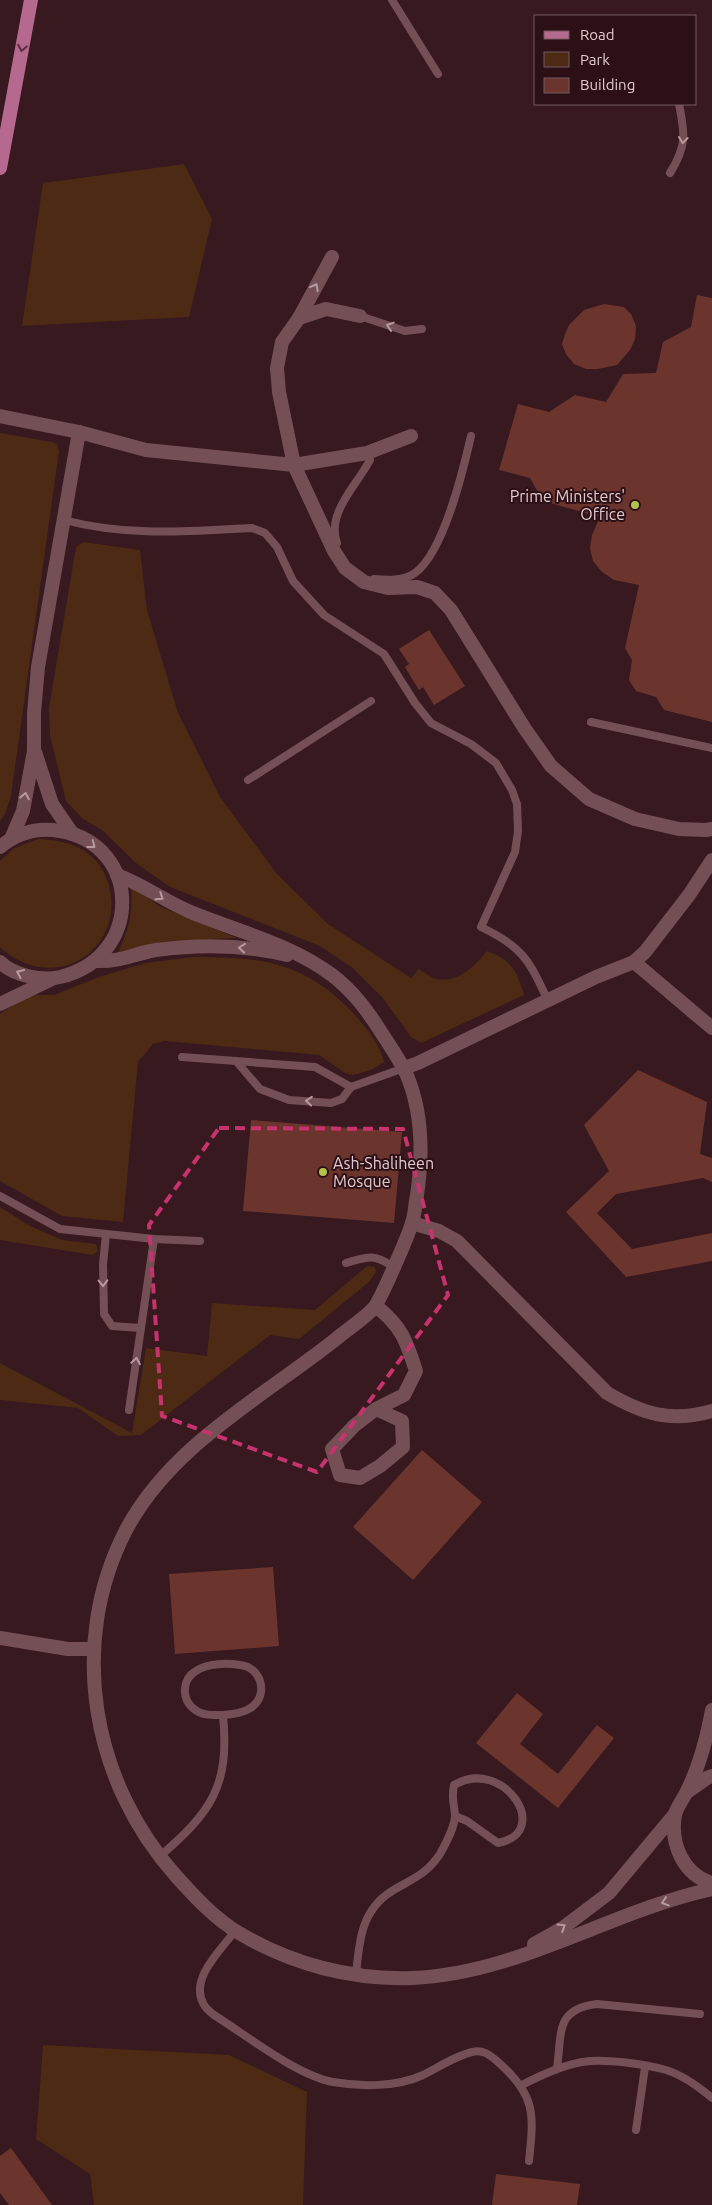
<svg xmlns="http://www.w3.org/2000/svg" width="712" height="2205" viewBox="0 0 712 2205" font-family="Ubuntu,sans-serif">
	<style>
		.green { fill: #4c2a14 }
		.building { fill: #6b352d }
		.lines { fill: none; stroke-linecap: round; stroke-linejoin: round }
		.service { stroke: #745056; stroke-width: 8 }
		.minor { stroke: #745056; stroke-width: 14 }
		.primary { stroke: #b6698e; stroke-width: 14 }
		.oneway { stroke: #5d2e40 }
		.oneway2 { stroke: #b59a9e }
		.marked { fill: none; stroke: #c7336c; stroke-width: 4; stroke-dasharray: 10 6; stroke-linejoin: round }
		.poi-dot { fill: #b3c24b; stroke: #2d0f16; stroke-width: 2 }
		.labels { text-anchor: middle; stroke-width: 4; stroke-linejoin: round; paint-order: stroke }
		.poi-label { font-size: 16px; fill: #e1cbce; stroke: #2d0f16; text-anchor: end }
	</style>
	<rect width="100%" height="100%" fill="#37191f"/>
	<g class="green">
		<polygon points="184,164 212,219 189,317 22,326 43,183"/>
		<polygon points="0,433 52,442 57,444 59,451 11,796 5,814 0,821"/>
		<path d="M 83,542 L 140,550 L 147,610 L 178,713 L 220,797 L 277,874 L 328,924 L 411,978 L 419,969 C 424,972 431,978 437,979 C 458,983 475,966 487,951 C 512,960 517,971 524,995 L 421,1043 L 411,1037 L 382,997 L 353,968 L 320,946 L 170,887 L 136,863 L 102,830 L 83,819 L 66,801 L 50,735 L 49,708 L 76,547 Z"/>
		<path d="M 39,839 C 56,840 69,842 83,850 C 112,867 120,911 102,938 C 78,976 30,976 0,947 L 0,861 L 14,848 Z"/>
		<path d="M 131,887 L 161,907 L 237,938 L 170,941 L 118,952 C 129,930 133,912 131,887 Z"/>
		<path d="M 192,957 C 261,957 304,961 353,1013 C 365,1026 380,1044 384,1062 L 371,1070 L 353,1075 L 345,1073 L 319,1055 L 165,1041 L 153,1044 L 138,1062 L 123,1222 L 62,1216 L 0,1181 L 0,1014 L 22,999 L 36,995 L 54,995 L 99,977 L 145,963 Z"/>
		<polygon points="0,1207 30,1226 62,1240 96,1244 98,1251 93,1255 0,1240"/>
		<polygon points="367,1266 375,1267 376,1272 369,1282 299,1339 270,1335 141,1435 118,1436 78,1408 0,1400 0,1363 132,1433 146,1348 207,1356 212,1303 315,1310"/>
		<polygon points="43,2045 229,2055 307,2092 303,2205 94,2205 90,2174 36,2139"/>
	</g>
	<g class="building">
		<polygon points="697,295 712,298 712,722 664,710 656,697 636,691 629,680 632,660 625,648 639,585 614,580 602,572 593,561 590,548 592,535 600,517 543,501 530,478 499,470 518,404 549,412 575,395 606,402 623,374 656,373 663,342 691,327"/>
		<polygon points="604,304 624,307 631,314 636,326 635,339 630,350 617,365 598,369 586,369 574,364 566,354 562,344 565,334 569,325 584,310"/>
		<polygon points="429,630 465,686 434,705 423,687 419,690 405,667 409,664 399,649"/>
		<polygon points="638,1070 707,1102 700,1154 712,1158 712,1182 703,1178 616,1194 597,1213 632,1249 712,1233 712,1261 626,1277 566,1212 609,1171 584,1125"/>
		<polygon points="251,1120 402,1132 394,1223 243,1211"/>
		<polygon points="422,1450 482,1502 413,1580 353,1527"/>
		<polygon points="273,1567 279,1646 175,1654 169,1574"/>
		<polygon points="517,1693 543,1714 520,1744 558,1774 597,1725 614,1738 558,1808 476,1743"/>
		<polygon points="11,2148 52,2205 9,2205 0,2193 0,2156"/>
		<polygon points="496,2174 580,2184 577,2205 492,2205"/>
	</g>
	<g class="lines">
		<g class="service">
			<polyline points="392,0 438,74"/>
			<path d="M 670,173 C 687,146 685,134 679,104"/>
			<polyline points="360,316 405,331 422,329"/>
			<path d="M 64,520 C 128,537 188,531 252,528 L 265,533 L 277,547 L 293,581 L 324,615 L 384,654 L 415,703 L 431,723 L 471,744 L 496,763 L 512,790 L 517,804 L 518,831 L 515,852 L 481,927 C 523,947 529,960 548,1001"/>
			<path d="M 337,543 C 326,513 357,485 370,460 L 367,453"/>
			<path d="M 374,579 C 387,580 404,581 415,573 C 444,552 463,471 471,436"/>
			<polyline points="591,722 712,748"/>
			<polyline points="248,780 371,701"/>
			<polyline points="182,1057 315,1067 351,1087 404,1068"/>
			<polyline points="236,1061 260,1089 289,1100 331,1103 342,1099 351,1087"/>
			<polyline points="0,1196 60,1229 154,1239 200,1241"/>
			<polyline points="106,1234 103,1264 104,1314 112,1326 141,1328"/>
			<path d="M 346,1263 C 367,1257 374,1253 393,1267"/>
			<polyline points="129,1410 154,1239"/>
			<path d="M 159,1857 C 211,1812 230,1787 223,1715 C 213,1715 202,1716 194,1709 C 181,1699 182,1679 196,1671 C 208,1663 227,1663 240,1665 C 261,1667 269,1694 252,1707 C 244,1713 233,1714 223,1715"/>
			<path d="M 235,1931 C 221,1950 190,1978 203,2003 C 205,2008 210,2012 214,2015 C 246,2035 296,2075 333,2082 C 361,2087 397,2087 423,2075 C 439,2067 455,2056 472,2052 C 483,2049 490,2055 498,2062 C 536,2095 534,2114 529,2161"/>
			<path d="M 356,1975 C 359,1942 361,1910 392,1891 C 413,1878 425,1876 440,1854 C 446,1843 455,1827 455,1815 C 454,1802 451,1799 454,1785 C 503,1756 554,1832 498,1843 L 467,1821 L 455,1816"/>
			<path d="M 557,2068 C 562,2033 555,2009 597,2004 L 700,2014"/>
			<path d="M 522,2085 C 541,2075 560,2066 582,2062 C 604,2058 644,2064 666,2070 C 682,2075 699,2087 712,2098"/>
			<polyline points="636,2130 645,2067"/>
		</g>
		<g class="minor">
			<polyline points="332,257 299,318 282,342 277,368 279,392 294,465 334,551 345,568 364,582 388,588 417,587 435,593 451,610 525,729 551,766 589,799 635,819 679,829 706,830 712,829"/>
			<polyline points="299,318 326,309 360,316"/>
			<polyline points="0,416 79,432 146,450 294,465 367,453 411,436"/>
			<polyline points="35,752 52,804 72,833"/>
			<polyline points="11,839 23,811 34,751 34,713 38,667 79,432"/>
			<path d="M 0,847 C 17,833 38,827 60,831 C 143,845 143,958 60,977 C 42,981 14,976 0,962"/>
			<path d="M 117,875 C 144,885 166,902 193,913 C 240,932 290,944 332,975 C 353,991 367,1010 381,1032 C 390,1046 399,1059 406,1073 C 422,1110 423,1155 417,1195 C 415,1204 415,1214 412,1223 C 408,1236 380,1302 373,1309 C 362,1320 348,1329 336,1339 C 263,1397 171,1445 126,1530 C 67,1644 92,1782 176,1876 C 194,1896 215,1919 239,1933 C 291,1964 351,1980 412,1978 C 518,1974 610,1911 712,1889"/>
			<path d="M 96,961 C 121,962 133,954 156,950 C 199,944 245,945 287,955"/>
			<polyline points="634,962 712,1028"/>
			<polyline points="0,1004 52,979"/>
			<polyline points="404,1068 418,1063 596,977 634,962 645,952 689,895 712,860"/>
			<path d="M 412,1223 L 439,1231 L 457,1241 L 607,1393 C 643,1414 671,1423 712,1411"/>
			<path d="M 376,1409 L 402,1421 L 403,1447 L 380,1466 L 360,1478 L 340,1475 L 332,1449 L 355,1425 L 376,1409 L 404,1395 L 416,1371 C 406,1340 402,1327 376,1306"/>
			<polyline points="0,1638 68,1649 93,1649"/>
			<path d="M 712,1710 C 707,1737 699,1767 687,1791 C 683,1800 677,1806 675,1815 C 670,1843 683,1875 712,1883"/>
			<polyline points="687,1792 707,1778 712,1776"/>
			<polyline points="534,1944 564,1927 609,1893 675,1814"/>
		</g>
		<polyline class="primary" points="0,168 31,0"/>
	</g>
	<defs><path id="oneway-chevron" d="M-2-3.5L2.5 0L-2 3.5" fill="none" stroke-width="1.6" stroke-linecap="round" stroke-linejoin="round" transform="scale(1.25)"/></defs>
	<use class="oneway" href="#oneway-chevron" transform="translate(22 48) rotate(101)"/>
	<g class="oneway2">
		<use href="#oneway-chevron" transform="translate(683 140) rotate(97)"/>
		<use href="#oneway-chevron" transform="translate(315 287) rotate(-62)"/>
		<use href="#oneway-chevron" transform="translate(390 326) rotate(-162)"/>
		<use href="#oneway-chevron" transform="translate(25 796) rotate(-79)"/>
		<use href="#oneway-chevron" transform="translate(92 845) rotate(38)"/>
		<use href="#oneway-chevron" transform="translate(160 897) rotate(33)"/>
		<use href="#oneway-chevron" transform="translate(242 948) rotate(-175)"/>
		<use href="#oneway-chevron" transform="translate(20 973) rotate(-156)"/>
		<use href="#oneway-chevron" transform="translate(309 1101) rotate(-175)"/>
		<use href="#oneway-chevron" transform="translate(103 1283) rotate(89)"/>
		<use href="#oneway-chevron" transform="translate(136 1361) rotate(-81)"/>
		<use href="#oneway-chevron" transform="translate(665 1902) rotate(162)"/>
		<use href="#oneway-chevron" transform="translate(562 1927) rotate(-32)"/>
	</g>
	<path class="marked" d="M 219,1128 L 403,1129 L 448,1295 L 317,1472 L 162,1416 L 149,1225 Z"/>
	<g class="poi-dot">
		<circle cx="635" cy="505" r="5"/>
		<circle cx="323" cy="1172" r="5"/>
	</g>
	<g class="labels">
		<g class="poi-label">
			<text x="625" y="502">Prime Ministers'<tspan x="625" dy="18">Office</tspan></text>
			<text x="333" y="1169" text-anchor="start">Ash-Shaliheen<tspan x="333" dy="18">Mosque</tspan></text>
		</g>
	</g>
	<rect x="534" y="15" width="162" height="90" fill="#2d0f16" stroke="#755a60"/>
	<rect x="544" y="31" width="25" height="8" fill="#b6698e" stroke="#755a60"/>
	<text x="580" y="40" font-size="15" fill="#e1cbce">Road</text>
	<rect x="544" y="52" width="25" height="15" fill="#4c2a14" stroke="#755a60"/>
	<text x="580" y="65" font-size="15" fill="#e1cbce">Park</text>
	<rect x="544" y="78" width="25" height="15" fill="#6b352d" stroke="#755a60"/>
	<text x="580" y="90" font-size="15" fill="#e1cbce">Building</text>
</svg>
